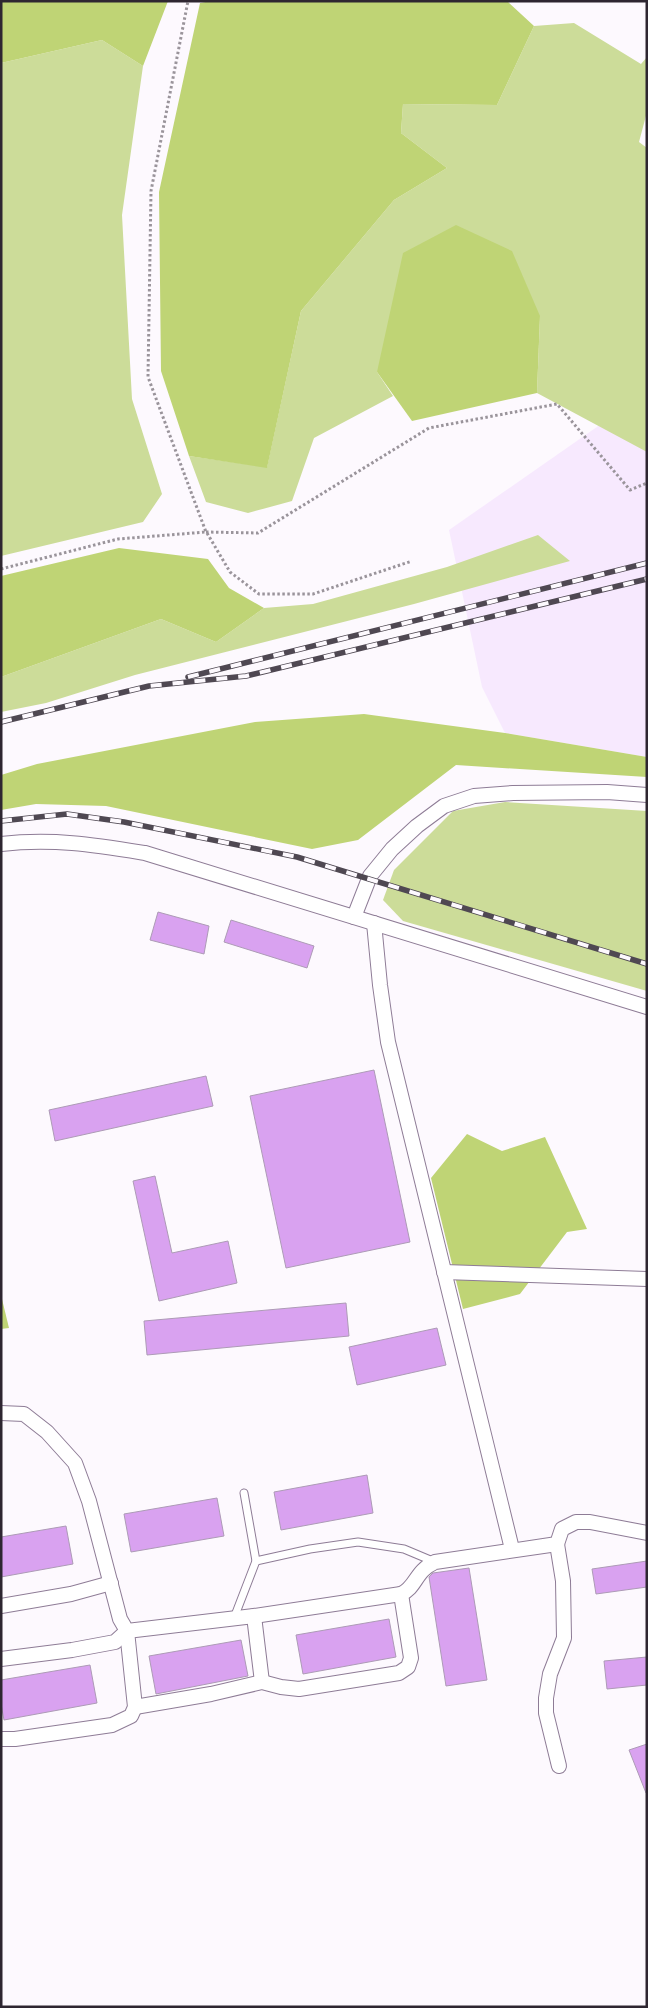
<svg xmlns="http://www.w3.org/2000/svg" width="648" height="2008" viewBox="0 0 648 2008" font-family="'Golos Text',sans-serif">
	<style>
		.built { fill: #f7e9fe }
		.green { fill: #ccdc99 }
		.forest { fill: #bfd475 }
		.building { fill: #d9a2f0; stroke: #ad9bb6 }
		.lines { fill: none; stroke-linecap: round; stroke-linejoin: round }
		.service-casing { stroke: #8e7c96; stroke-width: 9 }
		.minor-casing { stroke: #8e7c96; stroke-width: 16 }
		.path { stroke: #9a949b; stroke-width: 3; stroke-dasharray: 2.5 2.5; stroke-linecap: butt }
		.service { stroke: #fff; stroke-width: 7 }
		.minor { stroke: #fff; stroke-width: 14 }
		.rail-casing { stroke: #4f4852; stroke-width: 5.5 }
		.rail { stroke: #fdf9fe; stroke-width: 4; stroke-dasharray: 11; stroke-linecap: butt }
	</style>
	<rect width="100%" height="100%" fill="#fdf9fe"/>
	<polygon class="built" points="647,392 647,757 505,733 482,687 449,530"/>
	<g class="green">
		<polygon points="574,23 641,64 647,57 647,112 639,142 647,148 647,452 537,393 540,316 377,372 393,396 314,438 292,501 248,513 206,502 189,456 267,467 301,311 394,200 447,168 401,133 403,104 497,105 534,26"/>
		<polygon points="102,40 143,66 122,215 132,399 162,494 143,522 1,556 1,63"/>
		<polygon points="538,535 570,561 414,604 135,675 46,703 1,712 1,677 161,619 216,642 264,608 313,604 447,567"/>
		<polygon points="505,802 647,811 647,991 403,921 383,900 394,870 453,811"/>
	</g>
	<g class="forest">
		<polygon points="1,1 168,1 143,66 102,40 1,63"/>
		<polygon points="211,1 507,1 534,26 497,105 403,104 401,133 447,168 394,200 301,311 267,468 189,456 161,371 159,192 200,3"/>
		<polygon points="456,225 512,251 540,316 537,393 412,421 377,372 403,253"/>
		<polygon points="119,548 208,559 229,588 264,608 216,642 161,619 1,677 1,576"/>
		<polygon points="364,714 505,733 647,757 647,777 456,765 358,840 312,849 106,806 36,804 1,810 1,775 37,764 255,722"/>
		<polygon points="467,1134 502,1151 545,1137 587,1229 567,1232 520,1294 463,1309 431,1178"/>
		<polygon points="1,1295 9,1328 1,1329"/>
	</g>
	<g class="building">
		<polygon points="158,912 209,926 204,954 150,940"/>
		<polygon points="231,920 314,946 307,968 224,942"/>
		<polygon points="374,1070 410,1242 286,1268 250,1096"/>
		<polygon points="206,1076 213,1106 55,1141 49,1110"/>
		<polygon points="155,1176 172,1253 228,1241 237,1283 159,1301 133,1181"/>
		<polygon points="346,1303 349,1336 147,1355 144,1321"/>
		<polygon points="437,1328 446,1365 357,1385 349,1347"/>
		<polygon points="367,1475 373,1513 281,1530 274,1492"/>
		<polygon points="217,1498 224,1536 131,1552 124,1514"/>
		<polygon points="66,1526 73,1564 1,1577 1,1537"/>
		<polygon points="647,1561 647,1587 596,1594 592,1569"/>
		<polygon points="469,1568 487,1680 446,1686 429,1577 433,1573"/>
		<polygon points="389,1619 396,1657 303,1674 296,1635"/>
		<polygon points="241,1640 248,1676 156,1694 149,1656"/>
		<polygon points="647,1657 647,1685 607,1689 604,1661"/>
		<polygon points="90,1665 97,1703 4,1720 1,1704 1,1680"/>
		<polygon points="647,1744 647,1793 646,1793 629,1750"/>
	</g>
	<g class="lines">
		<g class="service-casing">
			<g id="service">
				<polyline points="256,1561 310,1549 358,1542 404,1549 435,1562"/>
				<polyline points="234,1618 256,1561 244,1493"/>
			</g>
		</g>
		<g class="minor-casing">
			<g id="minor">
				<path d="M 1,844 C 53,838 95,845 145,853 L 647,1007"/>
				<polyline points="354,917 370,876 392,849 417,826 444,806 474,796 513,793 607,792 647,795"/>
				<polyline points="374,923 380,985 388,1042 512,1549"/>
				<polyline points="444,1272 647,1279"/>
				<path d="M 1,1413 L 24,1414 L 47,1432 L 75,1463 L 89,1501 L 120,1619 L 127,1631 L 254,1616 L 401,1594 C 416,1588 415,1571 435,1562 L 557,1544 L 562,1529 L 576,1522 L 590,1522 L 647,1533"/>
				<polyline points="557,1544 563,1581 564,1638 550,1674 546,1698 546,1713 559,1766"/>
				<polyline points="1,1606 71,1594 111,1583"/>
				<polyline points="254,1616 262,1682"/>
				<polyline points="1,1659 72,1650 115,1642 127,1631"/>
				<polyline points="135,1707 211,1694 262,1682 281,1687 299,1689 399,1673 408,1667 411,1658 401,1594"/>
				<polyline points="1,1739 15,1739 112,1725 131,1716 135,1707 127,1631"/>
			</g>
		</g>
		<g class="path">
			<polyline points="206,532 258,533 429,428 557,404 630,490 647,483"/>
			<polyline points="207,533 230,572 259,594 313,594 412,561"/>
			<polyline points="1,569 118,539 206,532 148,377 151,191 188,1"/>
		</g>
		<use href="#service" class="service"/>
		<use href="#minor" class="minor"/>
		<g class="rail-casing">
			<g id="rail">
				<polyline points="188,677 647,563"/>
				<polyline points="1,722 149,686 246,676 647,579"/>
				<polyline points="1,821 67,814 124,822 297,857 647,964"/>
			</g>
		</g>
		<use href="#rail" class="rail"/>
	</g>
	<rect width="648" height="2008" fill="none" stroke="#2e2631" stroke-width="5"/>
</svg>
